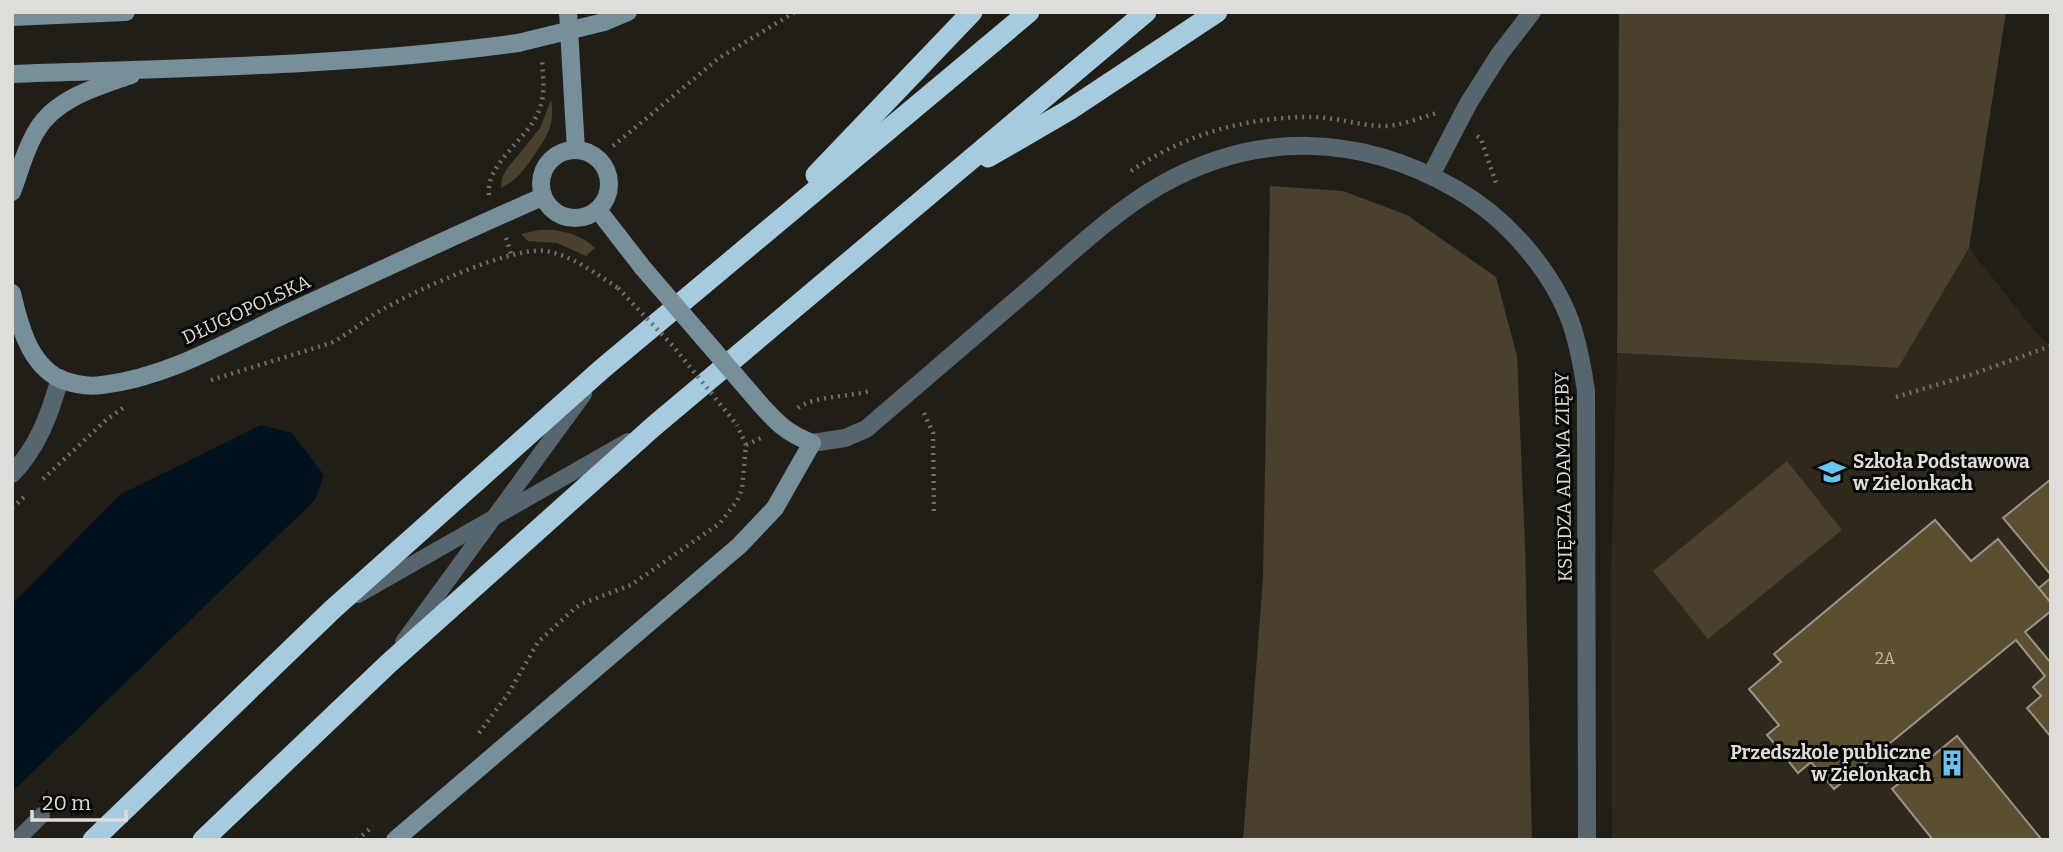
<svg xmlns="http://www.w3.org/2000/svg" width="2063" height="852" viewBox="0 0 2063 852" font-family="Bitter,serif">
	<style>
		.built { fill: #2e281d }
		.green { fill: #49402d }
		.water { fill: #00121d }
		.building { fill: #5c4e30; stroke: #97948c; stroke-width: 2 }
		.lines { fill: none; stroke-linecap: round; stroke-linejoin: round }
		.path { stroke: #716e69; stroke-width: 4.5; stroke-dasharray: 2 5; stroke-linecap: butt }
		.lane { stroke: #57666e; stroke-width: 16 }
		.street { stroke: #57666e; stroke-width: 18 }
		.secondary { stroke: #778e9b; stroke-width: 18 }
		.highway { stroke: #a6cbdf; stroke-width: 21 }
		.path-bridge { stroke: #716e69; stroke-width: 4.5; stroke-dasharray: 2 5; stroke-linecap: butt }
		.secondary-bridge { stroke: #778e9b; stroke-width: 18 }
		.labels { text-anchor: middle; stroke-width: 6; stroke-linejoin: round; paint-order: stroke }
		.number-label { font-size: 16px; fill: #beb9af }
		.street-label { font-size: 19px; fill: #dfddd9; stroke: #090806 }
		.poi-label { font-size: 19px; font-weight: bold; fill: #dfddd9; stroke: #090806; text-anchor: start }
	</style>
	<rect width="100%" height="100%" fill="#211e18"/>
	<polygon class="built" points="1969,248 2038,335 2051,346 2051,840 1612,840 1611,577 1617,353 1897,368"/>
	<g class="green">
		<polygon points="1619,12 2006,12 1969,248 1898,368 1617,353"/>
		<path d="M 551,100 C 556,124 546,138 533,157 C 523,171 517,180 501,188 L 502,178 L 506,170 L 540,128 Z"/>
		<polygon points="1270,186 1343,191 1407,215 1496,277 1517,356 1525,545 1532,840 1243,840 1263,578"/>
		<path d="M 538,230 C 557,228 582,234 595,248 L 586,256 L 557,243 L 528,241 L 521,234 Z"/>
		<polygon points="1787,461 1842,530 1708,639 1653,571"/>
	</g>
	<polygon class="water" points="261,425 292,433 324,475 315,500 12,792 12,604 121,494"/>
	<g class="building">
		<polygon points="2051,479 2051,575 2003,518"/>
		<polygon points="1935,520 1971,561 1998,539 2051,603 2051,611 2025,632 2051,663 2051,737 2027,708 2041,696 2033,687 2045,676 2016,640 1834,789 1811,762 1798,773 1767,735 1779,725 1749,689 1781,662 1774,654"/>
		<polygon points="2051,578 2051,603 2039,588"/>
		<polygon points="1957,736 2042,840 1933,840 1892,789"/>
	</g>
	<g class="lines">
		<g class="path">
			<polyline points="1477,136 1481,139 1497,186"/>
			<polyline points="613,146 719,58 795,12"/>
			<path d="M 1131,171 C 1185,134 1246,117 1311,117 C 1335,117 1357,125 1380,126 C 1399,127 1418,118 1437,113"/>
			<path d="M 489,195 C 485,165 526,140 538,113 C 546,96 543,78 542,60"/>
			<polyline points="506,238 511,254"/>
			<path d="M 211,380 L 331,343 C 351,333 366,318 385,308 C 417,290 512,246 546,251 C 573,256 595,273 618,288"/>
			<polyline points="1896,397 1970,375 2051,346"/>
			<path d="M 798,408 C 812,396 850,397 870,391"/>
			<polyline points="924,413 933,433 934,514"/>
			<polyline points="746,445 761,438"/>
			<polyline points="43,479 106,420 123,408"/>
			<polyline points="12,508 24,497"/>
			<polyline points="479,733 508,694 538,642 573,610 581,604 631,585 720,523 737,501 742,489 746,445 737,425"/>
			<polyline points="357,840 373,826"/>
		</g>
		<g class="lane">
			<polyline points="358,595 628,441"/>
			<polyline points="403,642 584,394"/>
			<polyline points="17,840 42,815"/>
		</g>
		<g class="street">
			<polyline points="1431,175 1468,104 1499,55 1532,12"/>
			<path d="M 812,443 L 845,438 L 866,429 C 919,383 973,337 1027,291 C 1069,255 1111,214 1159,186 C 1257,130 1360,134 1456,189 C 1507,218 1555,273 1573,329 C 1579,349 1583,370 1586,391 L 1587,840"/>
			<path d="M 12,474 C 38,447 50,414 60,378"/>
		</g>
		<g class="secondary">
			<polyline points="568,12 576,150"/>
			<polyline points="12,17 126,12"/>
			<polyline points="604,22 628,12"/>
			<path d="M 12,74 C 181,68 350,66 518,43"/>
			<circle cx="575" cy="184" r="34"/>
			<path d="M 12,192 C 20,171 25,149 37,130 C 56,98 97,87 131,75"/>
			<polyline points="598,210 643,268"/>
			<path d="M 12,293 C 19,324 29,364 60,379 C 73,384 88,387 102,385 C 169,377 230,340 290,312 C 374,273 458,234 542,197"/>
			<path d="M 395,840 L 740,545 L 775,508 L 812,443 C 787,433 778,424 760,404"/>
		</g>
		<g class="highway">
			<polyline points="988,157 1069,110 1217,12"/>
			<polyline points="816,175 972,12"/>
			<polyline points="93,840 333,609 602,369 1029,12"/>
			<polyline points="203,840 388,664 654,426 1146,12"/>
		</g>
		<polyline class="path-bridge" points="618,288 673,346 737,425"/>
		<g class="secondary-bridge">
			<polyline points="518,43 604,22"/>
			<polyline points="643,268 760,404"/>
		</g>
	</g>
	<defs>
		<g id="school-bare" transform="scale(2.1)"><path d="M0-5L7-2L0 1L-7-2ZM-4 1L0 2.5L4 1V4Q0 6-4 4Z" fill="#69c4f1" stroke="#090806" stroke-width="2.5" paint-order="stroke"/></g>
		<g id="building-bare" transform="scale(2.1)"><path d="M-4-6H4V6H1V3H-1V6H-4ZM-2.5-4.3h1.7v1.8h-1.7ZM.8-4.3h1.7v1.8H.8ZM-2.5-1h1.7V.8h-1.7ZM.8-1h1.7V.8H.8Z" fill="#69c4f1" stroke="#090806" stroke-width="2.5" paint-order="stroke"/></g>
	</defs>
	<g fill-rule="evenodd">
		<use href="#school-bare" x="1832" y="472"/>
		<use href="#building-bare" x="1952" y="763"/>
	</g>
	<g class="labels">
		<g class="number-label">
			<text x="1885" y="664">2A</text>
		</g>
		<g class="street-label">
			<text transform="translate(246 309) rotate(-25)" y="7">DŁUGOPOLSKA</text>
			<text transform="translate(1563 477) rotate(-91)" y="7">KSIĘDZA ADAMA ZIĘBY</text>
		</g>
		<g class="poi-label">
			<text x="1853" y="468">Szkoła Podstawowa<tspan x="1853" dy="22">w Zielonkach</tspan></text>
			<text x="1931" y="759" text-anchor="end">Przedszkole publiczne<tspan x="1931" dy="22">w Zielonkach</tspan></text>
		</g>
	</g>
	<rect width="2063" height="852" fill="none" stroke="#dfddd9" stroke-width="28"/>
	<path d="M32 810v10h94v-10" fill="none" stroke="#dfddd9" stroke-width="3.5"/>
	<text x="42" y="810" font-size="21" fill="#dfddd9" stroke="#090806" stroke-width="5" paint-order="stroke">20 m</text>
</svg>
